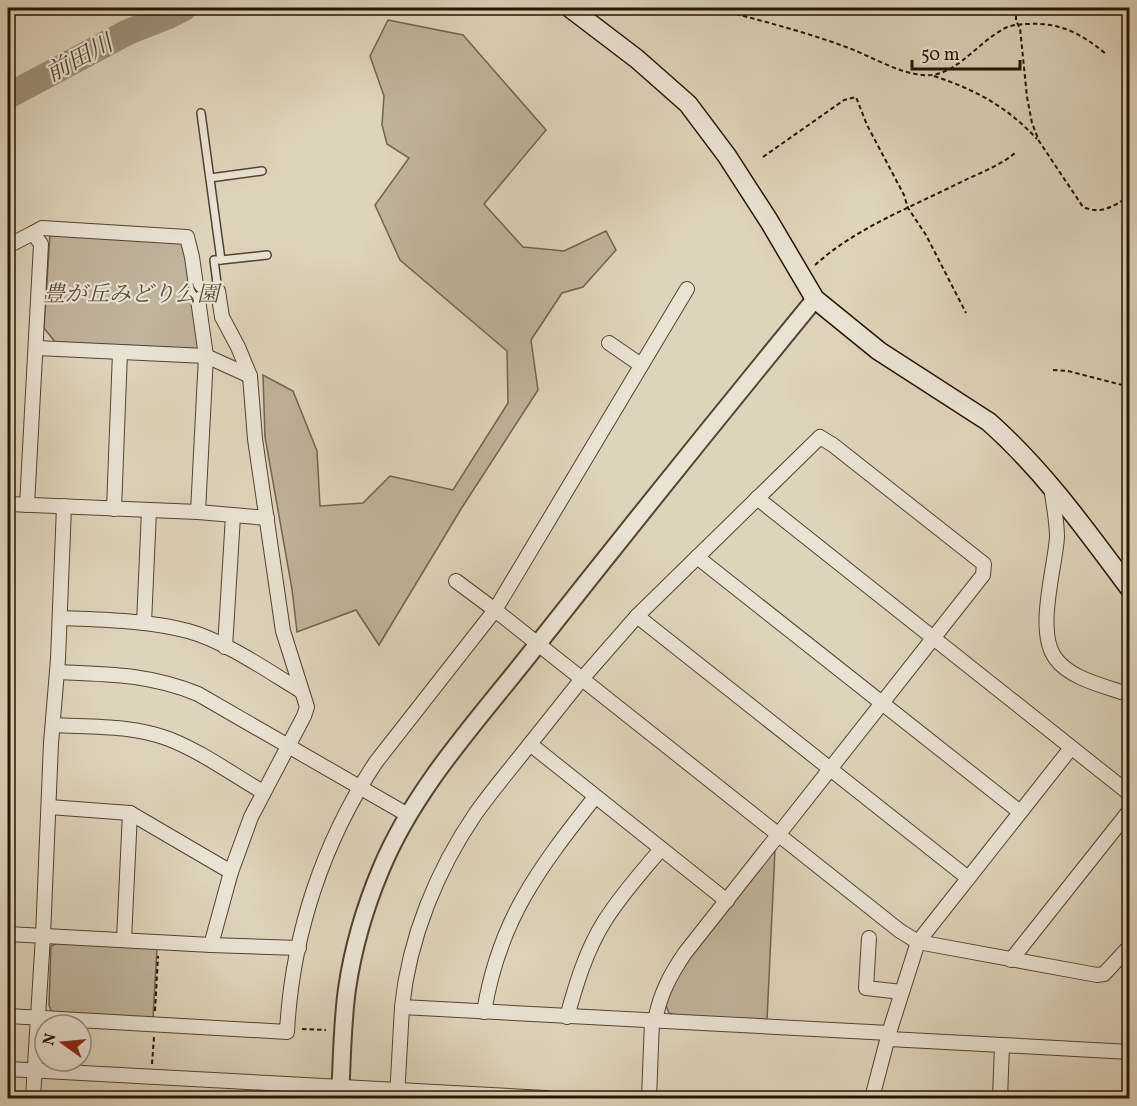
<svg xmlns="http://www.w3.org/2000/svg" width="1137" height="1106" viewBox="0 0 1137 1106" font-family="Vollkorn,'Noto Serif JP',serif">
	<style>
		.green { fill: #bfb39b; stroke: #72634e; stroke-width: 1.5 }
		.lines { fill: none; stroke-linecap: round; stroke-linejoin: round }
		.river { stroke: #9f927b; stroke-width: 26 }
		.service-casing { stroke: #54432f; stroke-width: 10 }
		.minor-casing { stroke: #54432f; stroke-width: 16 }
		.tertiary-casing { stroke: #54432f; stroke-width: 20 }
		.secondary-casing { stroke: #261300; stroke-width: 21 }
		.path { stroke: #261300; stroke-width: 2; stroke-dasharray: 4.5 3; stroke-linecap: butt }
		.service { stroke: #eae3d3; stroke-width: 7 }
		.minor { stroke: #eae3d3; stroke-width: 14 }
		.tertiary { stroke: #eae3d3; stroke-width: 16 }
		.secondary { stroke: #eae3d3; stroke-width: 18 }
		.labels { text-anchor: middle; stroke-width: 4.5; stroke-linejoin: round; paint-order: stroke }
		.park-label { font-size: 22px; font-style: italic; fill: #5c4b36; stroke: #eae3d3 }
		.water-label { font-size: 24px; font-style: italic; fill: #564631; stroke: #eae3d3 }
	</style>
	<rect width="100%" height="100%" fill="#ded4bb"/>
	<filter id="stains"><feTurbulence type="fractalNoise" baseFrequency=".00333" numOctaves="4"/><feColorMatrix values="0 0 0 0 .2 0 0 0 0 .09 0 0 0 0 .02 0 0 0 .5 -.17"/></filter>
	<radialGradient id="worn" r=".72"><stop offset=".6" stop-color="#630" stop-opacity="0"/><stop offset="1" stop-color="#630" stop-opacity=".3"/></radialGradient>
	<g class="green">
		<polygon points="388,20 463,35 546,130 484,204 523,247 564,251 606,231 616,250 583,287 562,293 531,340 538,390 461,509 379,645 356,610 297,632 292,589 265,437 263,375 293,391 317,451 320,506 363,503 390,476 453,490 508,403 507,351 400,260 375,205 409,158 387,144 382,125 384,96 370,56"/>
		<polygon points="50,234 184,243 201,349 55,342 44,328"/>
		<polygon points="775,850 767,1020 678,1016 669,1013 665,1003 682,968"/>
		<polygon points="58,943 157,948 153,1018 52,1013 49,1005 51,946"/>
	</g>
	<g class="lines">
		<polyline class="river" points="8,96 128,32 166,17 184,8"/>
		<g class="service-casing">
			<g id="service">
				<polyline points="201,113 221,260 214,260 218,291"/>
				<polyline points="210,178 262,171"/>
				<polyline points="221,260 267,255"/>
			</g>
		</g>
		<g class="minor-casing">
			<g id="minor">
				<polyline points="33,233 42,228 187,237 192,257 206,356 198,512"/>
				<polyline points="8,246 33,233 41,244 27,505"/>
				<polyline points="218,291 222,317 238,347 250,376 255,439 283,631 307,707 304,716 251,817 231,872"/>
				<polyline points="609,343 641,365"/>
				<polyline points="37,348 206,356 250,376"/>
				<path d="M 1051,486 C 1053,503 1057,520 1057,537 C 1055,569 1035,632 1056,659 C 1072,680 1106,686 1130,695"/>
				<polyline points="757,498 1130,794"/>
				<polyline points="8,504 198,512 267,518"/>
				<polyline points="114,509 120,352"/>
				<polyline points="697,557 1020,812"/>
				<polyline points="456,581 495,610 687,289"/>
				<polyline points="637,616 968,878"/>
				<path d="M 60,618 C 102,620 146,620 188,631 C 225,641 268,671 301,691"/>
				<polyline points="144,623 149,511"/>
				<polyline points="225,647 233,516"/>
				<path d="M 57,672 C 108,674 149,674 198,694 L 408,815"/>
				<path d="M 54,725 C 92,727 132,725 169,739 C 202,752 232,774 263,792"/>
				<path d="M 530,744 L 581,680 L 637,616 L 820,437 L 833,445 L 984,564 L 983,575 L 685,953 C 670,975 660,994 655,1021"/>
				<path d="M 727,901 L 530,744 C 512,767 493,789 476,813 C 437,870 409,938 402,1007 L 889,1033"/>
				<polyline points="8,934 211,945 231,872 130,813 49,807"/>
				<polyline points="869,938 866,988 902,992"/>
				<polyline points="124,939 130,813"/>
				<polyline points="211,945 299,948"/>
				<polyline points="1011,960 1130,810"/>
				<path d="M 484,1012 C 499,920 539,868 595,797"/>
				<path d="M 8,1016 L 287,1032 C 292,935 323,842 376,762 L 495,610 L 900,931 L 918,942 L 1097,975 L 1104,974 L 1130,946"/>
				<path d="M 567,1017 C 576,984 586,951 604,922 C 620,896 641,873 661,849"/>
				<polyline points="889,1039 1002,1045"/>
				<polyline points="8,1069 546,1098"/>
				<polyline points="33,1098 43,936 51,743 58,659 64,506"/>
				<polyline points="397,1098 402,1007"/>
				<polyline points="649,1098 652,1021"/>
				<polyline points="872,1098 889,1033 918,942 1071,748"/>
				<polyline points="1000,1098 1002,1045 1130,1052"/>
			</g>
		</g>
		<g class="tertiary-casing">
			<path id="tertiary" d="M 340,1098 C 342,1062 342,1025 347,989 C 353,948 365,907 381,869 C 415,787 479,719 533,650 C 626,532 720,415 815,299"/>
		</g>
		<g class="secondary-casing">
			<path id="secondary" d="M 570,8 L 637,59 L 688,104 L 727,156 L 769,221 L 815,299 L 879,351 L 989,422 C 1044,471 1086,530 1130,589"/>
		</g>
		<g class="path">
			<path d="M 714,8 C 758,20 803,31 846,47 C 871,56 897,73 923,75 C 941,77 956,66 968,56 C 980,46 992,35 1005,28 C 1012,25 1020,24 1028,24 C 1060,22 1082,34 1106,54"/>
			<path d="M 1016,8 L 1016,21 L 1020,28 L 1027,97 L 1032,123 L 1039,141 L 1083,207 C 1102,215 1113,206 1130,196"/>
			<path d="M 934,76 C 976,90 1006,106 1037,139"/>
			<polyline points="763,157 844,100 856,97 867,125 904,195 908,208 926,235 966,313"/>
			<path d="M 815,265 C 857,227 912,207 963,181 C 980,173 1001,165 1015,153"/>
			<polyline points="1053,370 1068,371 1130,387"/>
			<polyline points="155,1011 158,956"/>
			<polyline points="302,1029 326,1030"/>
			<polyline points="152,1064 154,1037"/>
		</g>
		<use href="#service" class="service"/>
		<use href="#minor" class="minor"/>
		<use href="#tertiary" class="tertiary"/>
		<use href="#secondary" class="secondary"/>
	</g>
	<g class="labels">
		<g class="park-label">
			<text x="131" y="301">豊が丘みどり公園</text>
		</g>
		<g class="water-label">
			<text transform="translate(79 58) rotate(-28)" y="8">前田川</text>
		</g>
	</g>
	<rect width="1137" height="1106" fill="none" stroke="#ded4bb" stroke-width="30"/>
	<rect x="9" y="9" width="1119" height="1088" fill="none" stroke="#261300" stroke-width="3"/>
	<rect x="15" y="15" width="1107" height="1076" fill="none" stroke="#261300" stroke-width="1.5"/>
	<g transform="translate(63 1043) rotate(285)"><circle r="28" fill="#eae3d3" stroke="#9c907f" stroke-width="1.5"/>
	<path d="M0-4.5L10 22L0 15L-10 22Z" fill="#8f2418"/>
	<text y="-9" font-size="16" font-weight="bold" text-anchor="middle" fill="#261300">N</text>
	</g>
	<path d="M912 60v9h108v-9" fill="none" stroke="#261300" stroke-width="3"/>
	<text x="921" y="60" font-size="18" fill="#261300" stroke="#eae3d3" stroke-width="4.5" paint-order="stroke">50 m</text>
	<rect width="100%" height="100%" filter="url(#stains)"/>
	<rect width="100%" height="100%" fill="url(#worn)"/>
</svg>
